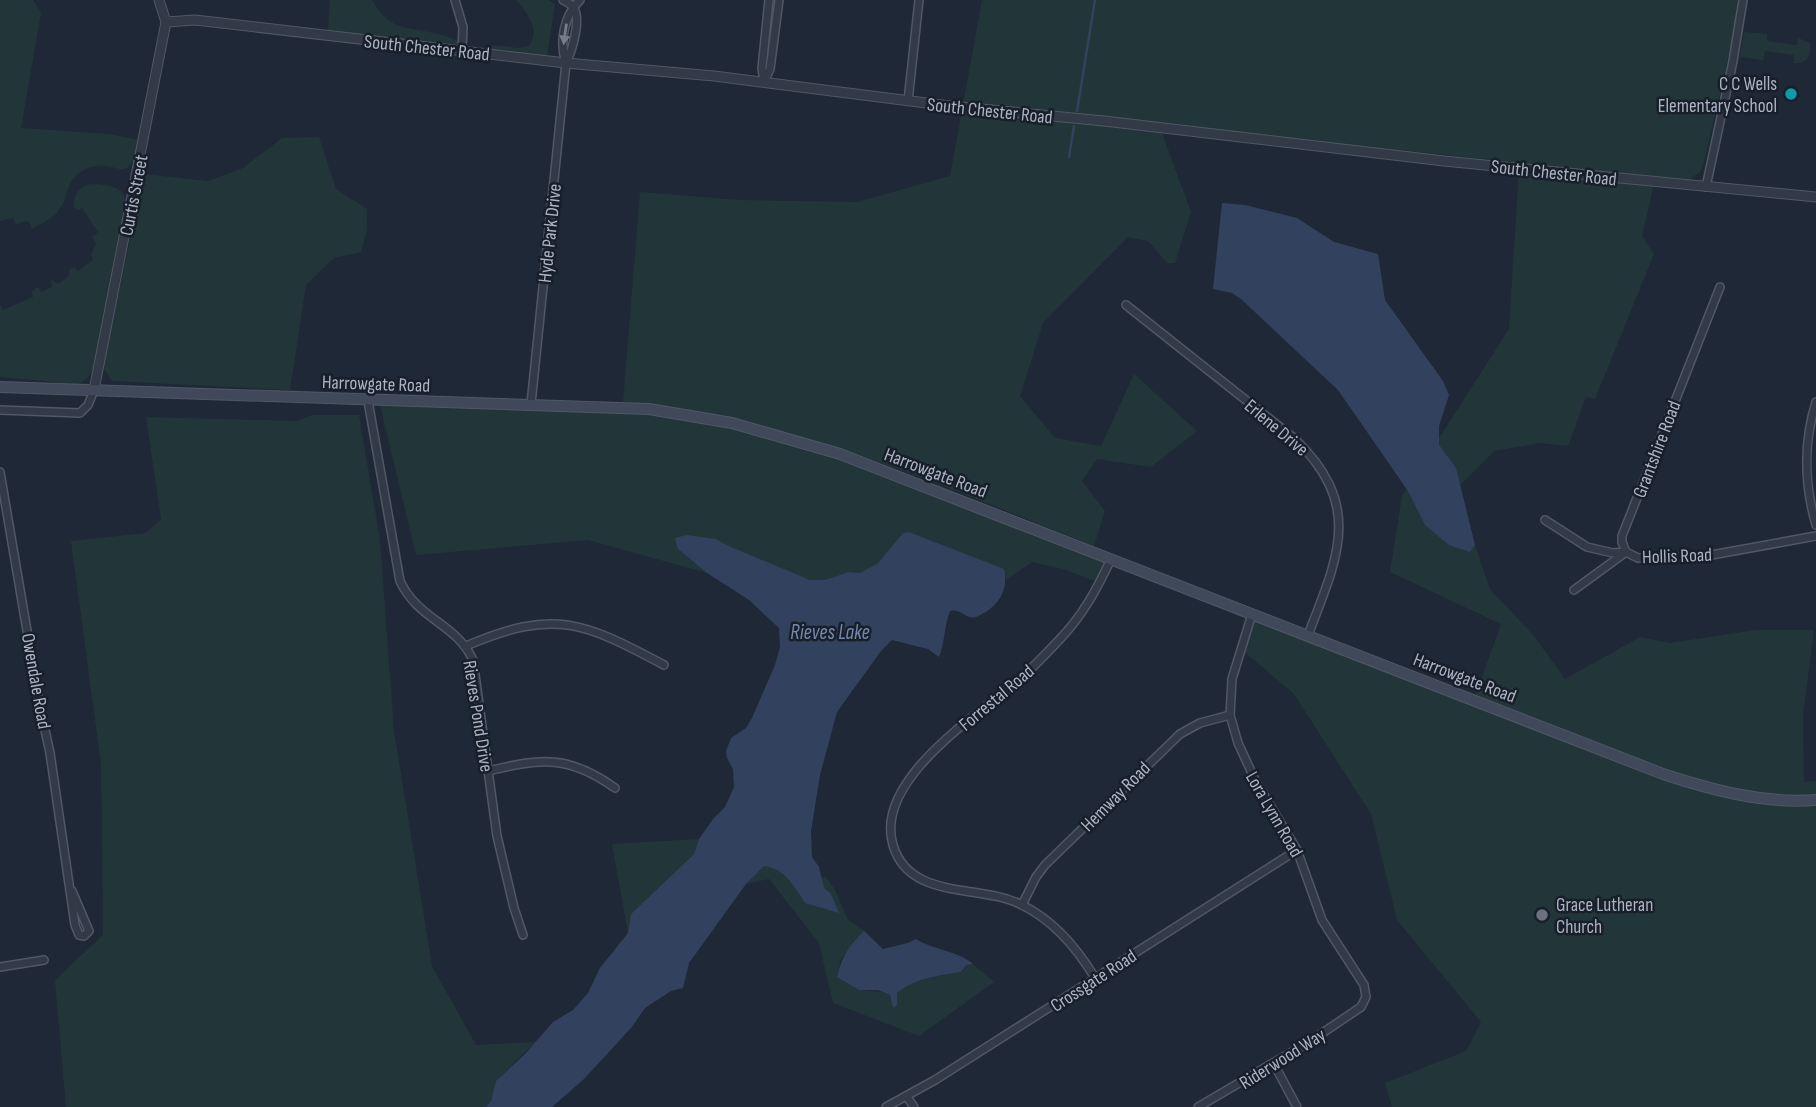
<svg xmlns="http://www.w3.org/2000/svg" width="1816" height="1107" viewBox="0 0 1816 1107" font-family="'Sofia Sans Condensed',sans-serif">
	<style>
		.green { fill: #223639 }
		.water { fill: #32425e }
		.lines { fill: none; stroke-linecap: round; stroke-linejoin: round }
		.stream { stroke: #32425e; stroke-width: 2.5 }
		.minor-casing { stroke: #505765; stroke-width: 10 }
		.tertiary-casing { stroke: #505765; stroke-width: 11 }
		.secondary-casing { stroke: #505765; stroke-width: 12 }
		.minor { stroke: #323a47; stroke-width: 7 }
		.tertiary { stroke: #323a47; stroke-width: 9 }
		.secondary { stroke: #40495a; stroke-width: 10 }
		.oneway { fill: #757d8c }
		.culture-dot { fill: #0f9aa8; stroke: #181f2b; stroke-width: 2.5 }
		.worship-dot { fill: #6b7280; stroke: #181f2b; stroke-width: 2.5 }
		.labels { text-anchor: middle; stroke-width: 5; stroke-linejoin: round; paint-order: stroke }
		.street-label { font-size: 19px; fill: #acb4c4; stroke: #181f2b }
		.poi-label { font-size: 19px; fill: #acb4c4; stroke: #181f2b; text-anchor: end }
		.water-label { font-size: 21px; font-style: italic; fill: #7489ad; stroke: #181f2b }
	</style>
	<rect width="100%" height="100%" fill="#1f2836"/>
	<g class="green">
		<path d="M 0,0 L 33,0 L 41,13 L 21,128 L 109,134 L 139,140 C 128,194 116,153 84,170 C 64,180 70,196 59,210 C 53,218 40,224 32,229 L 30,223 L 26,221 L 16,224 L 13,218 L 0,221 Z"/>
		<path d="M 330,0 L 372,0 C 390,32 407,26 438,34 C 447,36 456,40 465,44 L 467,48 L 328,33 Z"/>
		<path d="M 517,0 L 549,0 L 555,4 L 547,56 L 488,49 L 492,45 L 518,48 L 529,46 C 541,28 527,15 517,0 Z"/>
		<path d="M 982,0 L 1737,0 L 1734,32 L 1704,162 L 1700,172 L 1690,179 L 1595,171 L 1083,116 L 1161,130 L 1191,212 L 1175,263 L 1167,263 L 1148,241 L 1128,237 L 1043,323 L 1020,396 L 1055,438 L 1101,446 L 1134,374 L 1197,431 L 1151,467 L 1097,459 L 1082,481 L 1105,511 L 1094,546 C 942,486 787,416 623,402 L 640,192 L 739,200 L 857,202 L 950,176 Z"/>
		<path d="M 1744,32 L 1767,34 L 1767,41 L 1797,45 L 1798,38 L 1810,43 C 1812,55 1807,64 1794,63 L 1794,55 L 1765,51 L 1763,60 L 1740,57 Z"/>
		<polygon points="319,137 336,189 367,209 367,230 361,252 334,258 306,285 290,390 112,381 103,367 144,174 208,181 243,168 282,138"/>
		<path d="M 1519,170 L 1654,184 L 1642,236 L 1654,254 L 1595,399 L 1586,397 L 1568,446 L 1540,443 L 1494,451 L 1459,486 L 1470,531 L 1490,589 L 1534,636 L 1565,679 L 1640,637 L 1670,643 L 1756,630 L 1814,630 L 1803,715 L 1804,782 L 1816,781 L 1816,795 C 1696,799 1587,731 1475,696 L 1501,624 L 1390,572 L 1402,496 L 1509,329 Z"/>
		<path d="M 91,184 C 104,185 125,185 125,201 L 93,368 C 89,377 86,381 77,384 L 0,377 L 0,305 L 3,310 L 33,297 L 32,292 L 37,287 L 42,292 L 52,287 L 51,279 L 58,284 L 68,277 L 70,269 L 74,267 L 78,271 L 93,260 L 91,255 L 96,243 L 92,237 L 98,232 L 82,208 L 78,210 L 74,208 C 73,195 78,187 91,184 Z"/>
		<polygon points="379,401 649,409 804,442 1111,559 1100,583 1063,569 1032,562 1006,580 1003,569 909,532 903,533 878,563 860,573 849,572 825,580 810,580 729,546 716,539 678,549 707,573 588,540 416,555"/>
		<polygon points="312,415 359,415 380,540 394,731 432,966 476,1045 535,1042 496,1081 491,1101 486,1107 66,1107 55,980 103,935 101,764 71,541 146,533 161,519 146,417 297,421"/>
		<polygon points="1252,614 1611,753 1730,793 1816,800 1816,1107 1392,1107 1385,1083 1466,1051 1481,1022 1397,920 1371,814 1294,694 1241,649"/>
		<polygon points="699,839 694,854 631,914 628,933 612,844"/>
		<path d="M 764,866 C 785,869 794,886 805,903 L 817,877 L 826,877 L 835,890 L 848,920 L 866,932 L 864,940 L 841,958 L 837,977 C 844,980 850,986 857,988 C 875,996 884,984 897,1005 L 896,993 C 915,978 938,977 961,972 L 966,965 L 973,964 L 994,982 L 919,1036 L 833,1003 L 819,943 L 769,879 L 746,884 Z"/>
	</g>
	<g class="water">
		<polygon points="1222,203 1245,205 1297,218 1334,242 1378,254 1385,300 1443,381 1449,395 1439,426 1439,445 1456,468 1475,545 1470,552 1449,545 1425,525 1408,491 1338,390 1241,299 1232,293 1213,289"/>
		<path d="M 909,532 L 1004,569 C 1008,587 1002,601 986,612 C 985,612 977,617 976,617 C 966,620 961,608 950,611 C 944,626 945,643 939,657 L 928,649 L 892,640 L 881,651 L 837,712 L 820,775 L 811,831 L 812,857 L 819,867 L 824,888 L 831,894 L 839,913 L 805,903 C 794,886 785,869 764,866 L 746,884 L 689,963 L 683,988 L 671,991 L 645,1008 L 631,1028 L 584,1079 L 552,1107 L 486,1107 L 491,1101 L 496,1081 L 524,1055 L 553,1022 L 573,1010 L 588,993 L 600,968 L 628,933 L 631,914 L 694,854 L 699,839 L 713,819 L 725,807 L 734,787 L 733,769 L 727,758 L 726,751 L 731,738 L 746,728 L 752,718 L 775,665 L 780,647 L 779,628 L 749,600 L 707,573 L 678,549 L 675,538 L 687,535 L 716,539 L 729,546 L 810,580 L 825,580 L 849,572 L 860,573 L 878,563 L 903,533 Z"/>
		<path d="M 864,931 L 883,949 L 908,943 L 916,939 C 933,950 959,951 973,964 L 966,965 L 961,972 C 939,976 915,978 897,993 L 897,1005 L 893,1007 L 890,995 L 878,990 L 859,990 L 837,977 C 842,956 849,946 864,931 Z"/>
	</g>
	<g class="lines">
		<g class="stream">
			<polyline points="1077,111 1095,0"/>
			<polyline points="1069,157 1074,126"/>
		</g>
		<g class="minor-casing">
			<g id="minor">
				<polyline points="455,0 463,27 462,51"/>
				<path d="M 566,63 C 559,42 564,15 580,0"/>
				<polyline points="764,82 770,69 779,0"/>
				<polyline points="764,82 762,68 769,0"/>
				<polyline points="908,101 919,0"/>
				<polyline points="1706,187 1733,61 1743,0"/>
				<path d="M 1126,305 L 1295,439 C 1364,506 1338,557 1308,635"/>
				<path d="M 368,401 L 400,581 C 418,620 456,623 473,660 L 497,836 L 514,908 L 523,935"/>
				<path d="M 1816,402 C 1803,444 1804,483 1816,525"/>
				<path d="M 531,404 L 566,63 C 572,51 582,18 573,7 C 571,4 567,2 563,0"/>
				<polyline points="0,410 80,413 88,405 94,390"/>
				<polyline points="0,472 40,707 50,753 75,925 79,935 84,936 89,931 72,891"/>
				<polyline points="1545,520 1587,547 1613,553 1626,552 1638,558 1706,556 1816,536"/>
				<polyline points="1574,590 1626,552 1622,542 1622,536 1720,287"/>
				<path d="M 466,646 C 555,608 583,622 664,665"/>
				<path d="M 488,771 C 542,758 569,755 615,788"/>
				<polyline points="1022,905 1036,877 1045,865 1180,734 1200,723 1230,715"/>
				<polyline points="0,967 44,960"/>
				<path d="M 1095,978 C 1077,948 1052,919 1020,904 C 978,884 909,900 893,845 C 874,782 973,718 1014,684 C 1031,670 1045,655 1060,639 C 1083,615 1097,589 1111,559"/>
				<polyline points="1274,1064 1297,1107"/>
				<polyline points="907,1097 914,1107"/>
				<polyline points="886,1107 935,1080 1297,850"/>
				<polyline points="1198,1107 1309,1042 1361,1007 1366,997 1364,985 1322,920 1297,850 1256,782 1238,743 1230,715 1232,679 1252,614"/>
			</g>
		</g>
		<g class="tertiary-casing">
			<g id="tertiary">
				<polyline points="166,22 195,20 566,63 714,76 950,106 1104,121 1444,161 1816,197"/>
				<polyline points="94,390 166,22 159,0"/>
			</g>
		</g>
		<g class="secondary-casing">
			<path id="secondary" d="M 0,387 L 649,409 L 732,423 L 840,454 L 1663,774 C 1712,790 1764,804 1816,800"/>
		</g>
		<use href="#minor" class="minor"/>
		<use href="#tertiary" class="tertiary"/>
		<use href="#secondary" class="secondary"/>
	</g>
	<defs><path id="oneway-solid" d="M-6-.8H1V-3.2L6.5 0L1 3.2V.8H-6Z" transform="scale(1.75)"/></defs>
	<use class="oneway" href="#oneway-solid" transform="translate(565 34) rotate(98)"/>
	<circle class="culture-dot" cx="1791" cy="94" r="7"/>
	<circle class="worship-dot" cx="1542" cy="915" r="7"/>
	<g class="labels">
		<g class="street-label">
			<text transform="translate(427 47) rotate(6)" y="7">South Chester Road</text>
			<text transform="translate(990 110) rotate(6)" y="7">South Chester Road</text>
			<text transform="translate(1554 172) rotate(6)" y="7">South Chester Road</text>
			<text transform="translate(133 195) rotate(-79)" y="7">Curtis Street</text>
			<text transform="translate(549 233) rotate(-84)" y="7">Hyde Park Drive</text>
			<text transform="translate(376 383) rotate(2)" y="7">Harrowgate Road</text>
			<text transform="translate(1277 427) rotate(40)" y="7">Erlene Drive</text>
			<text transform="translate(1656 449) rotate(-69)" y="7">Grantshire Road</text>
			<text transform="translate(936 472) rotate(21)" y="7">Harrowgate Road</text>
			<text transform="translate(1677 555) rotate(-2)" y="7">Hollis Road</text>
			<text transform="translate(1465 677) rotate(21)" y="7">Harrowgate Road</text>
			<text transform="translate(37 681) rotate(80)" y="7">Owendale Road</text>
			<text transform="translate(996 697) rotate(-40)" y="7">Forrestal Road</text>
			<text transform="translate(479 716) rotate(81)" y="7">Rieves Pond Drive</text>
			<text transform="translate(1115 796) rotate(-45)" y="7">Hemway Road</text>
			<text transform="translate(1275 814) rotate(60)" y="7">Lora Lynn Road</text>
			<text transform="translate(1093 980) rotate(-33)" y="7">Crossgate Road</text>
			<text transform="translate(1282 1058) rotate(-32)" y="7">Riderwood Way</text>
		</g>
		<g class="poi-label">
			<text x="1777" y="90">C C Wells<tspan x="1777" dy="22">Elementary School</tspan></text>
			<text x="1556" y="911" text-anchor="start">Grace Lutheran<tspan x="1556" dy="22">Church</tspan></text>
		</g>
		<g class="water-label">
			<text x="830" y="639">Rieves Lake</text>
		</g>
	</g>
</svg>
